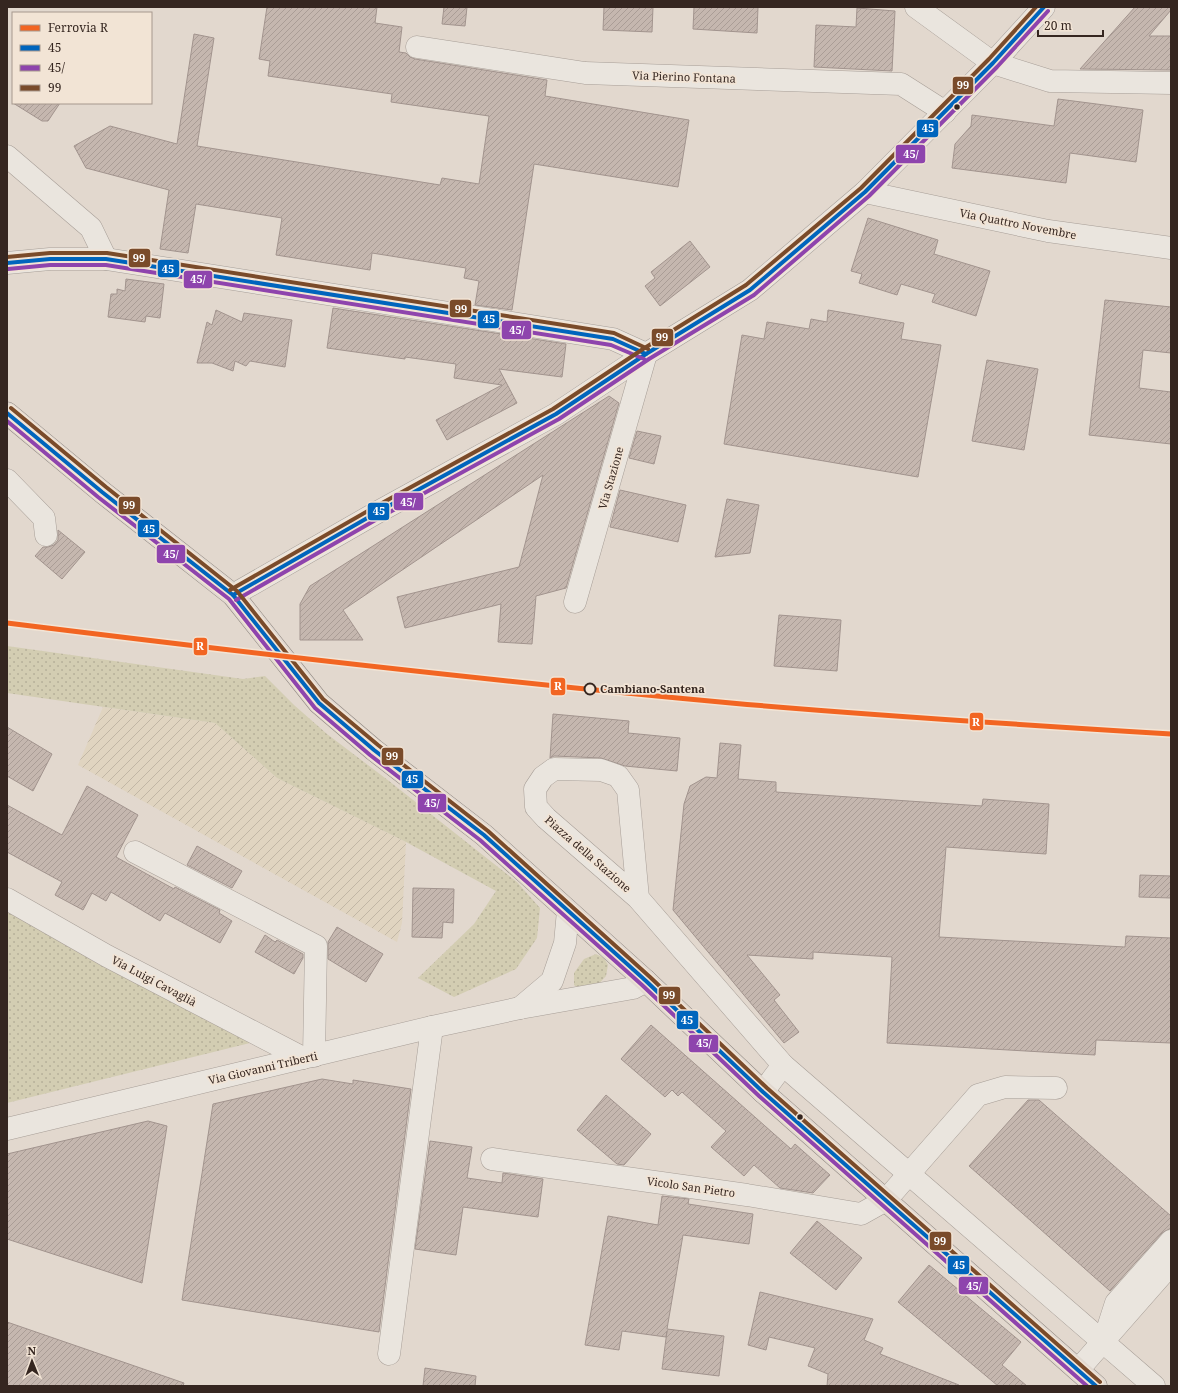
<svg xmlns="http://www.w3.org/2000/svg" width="1178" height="1393" viewBox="0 0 1178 1393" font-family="'Noto Serif',serif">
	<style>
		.farmland { fill: url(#farmland-furrows) }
		.grass { fill: url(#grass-dots) }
		.building { fill: url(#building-hatch); stroke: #a2948e }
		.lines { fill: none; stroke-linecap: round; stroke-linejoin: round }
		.minor-casing { stroke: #a79e97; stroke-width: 23 }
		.major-casing { stroke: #8d847d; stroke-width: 23 }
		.minor { stroke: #eae5de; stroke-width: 22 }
		.major { stroke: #e1d9d1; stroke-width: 22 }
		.bus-1-casing { stroke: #f2e4d5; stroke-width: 7 }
		.bus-2-casing { stroke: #f2e4d5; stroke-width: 7 }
		.bus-3-casing { stroke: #f2e4d5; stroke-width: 7 }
		.bus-1 { stroke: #0065bd; stroke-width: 4 }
		.bus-2 { stroke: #8e44ad; stroke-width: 4 }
		.bus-3 { stroke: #7a4b2a; stroke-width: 4 }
		.rail-1-casing { stroke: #f2e4d5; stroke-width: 8 }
		.rail-1 { stroke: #f26522; stroke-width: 5 }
		.bus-dot { fill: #352620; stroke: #f2e4d5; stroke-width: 1.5 }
		.stop-dot { fill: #f2e4d5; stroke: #352620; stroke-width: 2 }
		.labels { text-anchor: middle; stroke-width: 3.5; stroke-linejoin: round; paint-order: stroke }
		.street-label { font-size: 11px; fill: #352620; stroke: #f2e4d5 }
		.stop-label { font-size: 11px; font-weight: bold; fill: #352620; stroke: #f2e4d5; text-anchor: start }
		.line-badge { stroke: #f2e4d5; stroke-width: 1.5 }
		.badge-label { font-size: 11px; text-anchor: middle; font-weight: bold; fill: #fff }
	</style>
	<defs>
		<pattern id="farmland-furrows" width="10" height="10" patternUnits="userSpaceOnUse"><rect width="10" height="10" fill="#e0d4c0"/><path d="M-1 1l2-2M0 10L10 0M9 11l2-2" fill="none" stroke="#c1b6a5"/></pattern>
		<pattern id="grass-dots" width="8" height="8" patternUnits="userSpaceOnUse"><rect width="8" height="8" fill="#d3cdb2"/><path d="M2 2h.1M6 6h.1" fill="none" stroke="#b6b099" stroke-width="1.8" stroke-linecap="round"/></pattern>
		<pattern id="building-hatch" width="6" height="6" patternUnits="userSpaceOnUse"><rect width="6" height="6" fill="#c5b7af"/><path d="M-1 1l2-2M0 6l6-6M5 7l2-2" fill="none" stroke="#aa9d96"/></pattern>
	</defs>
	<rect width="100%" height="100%" fill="#e2d8ce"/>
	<polygon class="farmland" points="103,707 215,723 277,778 406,842 402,923 397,942 78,765"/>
	<g class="grass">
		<polygon points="7,646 243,679 265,676 294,705 327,734 389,781 517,882 540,908 537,938 516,969 454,997 418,978 474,924 496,891 406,842 277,778 215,723 7,693"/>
		<polygon points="7,906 254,1042 7,1103"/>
		<polygon points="596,954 604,958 608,965 606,976 596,987 578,988 574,985 574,973 584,959"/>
	</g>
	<g class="building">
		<polygon points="267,7 377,7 375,23 402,27 399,52 406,53 410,57 415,59 547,80 545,96 689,120 678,187 534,164 512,310 475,305 479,281 464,278 466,268 372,253 370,270 276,255 282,218 196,204 188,253 160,249 169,190 86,168 74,146 110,126 177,144 194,34 214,38 197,146 440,185 442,178 479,184 489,116 391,102 392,94 268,76 270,61 259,59"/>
		<polygon points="444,7 467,7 465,26 442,24"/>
		<polygon points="604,7 653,7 652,32 603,30"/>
		<polygon points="694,7 758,7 757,33 693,29"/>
		<polygon points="1135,7 1171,7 1171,10 1149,36 1171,36 1171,70 1080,69"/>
		<polygon points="857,8 895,11 892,71 814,67 816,25 856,27"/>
		<polygon points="1058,99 1143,110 1136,162 1070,153 1066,183 952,168 955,144 971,126 972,115 1054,126"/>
		<polygon points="13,103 60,103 48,121 42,121"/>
		<polygon points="868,218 938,240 934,254 990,271 976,316 932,302 935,294 901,284 897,295 859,283 862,274 851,271"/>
		<polygon points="690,241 710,267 660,306 645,286 655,278 651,272"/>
		<polygon points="126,279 164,284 160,318 146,316 145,322 108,317 111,294 117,294 117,289 125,291"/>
		<polygon points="1105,300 1171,307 1171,353 1143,350 1139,388 1171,392 1171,444 1089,435"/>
		<polygon points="333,308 566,344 562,377 499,369 517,403 447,440 436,420 502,385 454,378 456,364 405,357 405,359 327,348"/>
		<polygon points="216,310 242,322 244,313 292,320 285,367 250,361 246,366 235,361 233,371 212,363 197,363 207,322 212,325"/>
		<polygon points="828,310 904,323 901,339 941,345 918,477 724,444 742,335 764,339 767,322 809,329 811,319 827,322"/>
		<polygon points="987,360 1038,369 1024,450 972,441"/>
		<polygon points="609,396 619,403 566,588 536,596 532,644 498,642 501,604 405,628 397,597 519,567 543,475 343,610 363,640 300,640 300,604 310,586"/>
		<polygon points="637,431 661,436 654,464 629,458"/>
		<polygon points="620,490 686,505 678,542 610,527"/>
		<polygon points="727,499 759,505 750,553 715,557"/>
		<polygon points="58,530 85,552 62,579 35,556 43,547 48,547 54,545 58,540"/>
		<polygon points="779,615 841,620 837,671 774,666"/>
		<polygon points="553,714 629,721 628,733 680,738 677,771 625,766 601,758 554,756 550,758"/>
		<polygon points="7,727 52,754 33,791 7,776"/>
		<polygon points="720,743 741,745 738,779 776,782 776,792 982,806 983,799 1049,804 1046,854 946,847 939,937 1125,947 1126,936 1171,938 1171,1043 1096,1040 1095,1055 887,1043 892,957 813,952 813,959 747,955 780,995 774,1000 799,1032 784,1043 673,910 684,804 690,786 706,777 717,778"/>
		<polygon points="87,786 138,815 116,857 174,889 175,887 220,910 219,913 232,921 220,943 165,913 160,921 111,892 106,901 92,893 83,910 55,895 62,882 7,852 7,805 62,835"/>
		<polygon points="197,846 242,871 232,888 187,865"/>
		<polygon points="1140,875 1171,876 1171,898 1139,897"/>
		<polygon points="413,888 454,889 453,923 443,922 442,938 412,937"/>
		<polygon points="337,927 383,954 366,982 328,959 328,942"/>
		<polygon points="265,935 275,942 277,940 303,954 303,958 294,974 255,952"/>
		<polygon points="651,1025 791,1149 795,1144 830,1175 813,1193 780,1188 754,1165 744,1176 711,1147 726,1131 682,1092 678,1096 672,1090 665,1097 621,1059"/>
		<polygon points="322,1079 353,1084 353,1080 411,1089 379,1332 182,1300 213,1104"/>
		<polygon points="606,1095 651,1134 624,1165 617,1164 577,1130"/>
		<polygon points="1028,1100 1039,1100 1171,1216 1171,1228 1162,1233 1110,1291 969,1166"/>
		<polygon points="148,1121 167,1126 142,1283 7,1239 7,1154"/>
		<polygon points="430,1141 472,1147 467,1178 502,1183 503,1173 543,1179 538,1217 463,1207 456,1255 415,1249"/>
		<polygon points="662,1196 689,1199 688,1204 753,1214 749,1244 683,1235 667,1329 724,1336 719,1376 662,1369 667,1331 666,1337 622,1331 619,1350 585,1345 608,1216 658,1225"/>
		<polygon points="817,1221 862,1258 836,1290 790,1253"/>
		<polygon points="929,1265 1021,1342 1002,1365 1027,1386 998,1386 898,1302"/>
		<polygon points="760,1292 873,1319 864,1340 883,1348 880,1354 959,1385 959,1386 827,1386 828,1374 808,1366 815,1348 769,1337 766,1350 748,1345"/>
		<polygon points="7,1322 184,1383 183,1386 7,1386"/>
		<polygon points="425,1368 476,1376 475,1386 423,1386"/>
	</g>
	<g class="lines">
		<g class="minor-casing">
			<g id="minor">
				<polyline points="916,7 993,63 1050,81 1171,83"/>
				<polyline points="417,47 585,73 901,84 945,112"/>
				<polyline points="7,156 91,228 106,259"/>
				<polyline points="865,192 1048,231 1171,248"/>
				<polyline points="7,263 50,259 106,259 613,339 646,354"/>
				<polyline points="7,480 44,518 46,535"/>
				<polyline points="233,595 376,513 556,414 646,354 750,290 865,192 993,63 1044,7"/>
				<polyline points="575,602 646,354"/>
				<polyline points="135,852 316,946 314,1056"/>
				<polyline points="638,898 546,818 536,807 535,789 543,777 554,769 601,770 618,776 628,790 638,898 783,1065 763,1092"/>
				<polyline points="7,899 107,956 303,1058"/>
				<polyline points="520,1008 552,981 565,943 568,911"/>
				<polyline points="783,1065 1154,1386"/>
				<polyline points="7,1129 432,1027 520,1008 633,988 646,981"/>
				<polyline points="492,1159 747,1195 861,1214 886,1200 978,1095 1005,1087 1056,1088"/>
				<polyline points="1106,1334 1116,1303 1171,1241"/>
				<polyline points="389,1354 432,1027"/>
				<polyline points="1078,1370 1171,1264"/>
			</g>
		</g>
		<g class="major-casing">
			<polyline id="major" points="7,413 102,492 233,595 319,703 374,750 484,835 646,981 763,1092 1096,1386"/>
		</g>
		<use href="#minor" class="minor"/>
		<use href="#major" class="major"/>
		<g class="bus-1-casing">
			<g id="bus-1">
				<polyline points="7,263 50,259 106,259 613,339 646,354"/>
				<polyline points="7,413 102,492 233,595 319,703 374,750 484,835 646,981 763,1092 1096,1386"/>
				<polyline points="233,595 376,513 556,414 646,354 750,290 865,192 993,63 1044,7"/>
			</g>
		</g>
		<g class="bus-2-casing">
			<g id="bus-2">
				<polyline points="8,269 50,265 106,265 611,345 644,359"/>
				<polyline points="7,421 98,497 229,599 315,708 370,755 480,840 642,985 759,1096 1087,1386"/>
				<polyline points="236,600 379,518 559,419 649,359 754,295 869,196 997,67 1048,11"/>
			</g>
		</g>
		<g class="bus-3-casing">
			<g id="bus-3">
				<polyline points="7,257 50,253 107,253 614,333 648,349"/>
				<polyline points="11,408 106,487 237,591 323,699 378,745 488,831 650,977 767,1088 1100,1382"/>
				<polyline points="230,590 373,508 553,409 643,349 746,285 861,188 989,59 1036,7"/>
			</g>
		</g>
		<use href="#bus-1" class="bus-1"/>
		<use href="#bus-2" class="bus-2"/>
		<use href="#bus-3" class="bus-3"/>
		<g class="rail-1-casing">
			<path id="rail-1" d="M 7,623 C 248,653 489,681 731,703 C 878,716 1024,725 1171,734"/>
		</g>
		<use href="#rail-1" class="rail-1"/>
	</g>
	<g class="bus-dot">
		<circle cx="957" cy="107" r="3.5"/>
		<circle cx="800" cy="1117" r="3.5"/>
	</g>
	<circle class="stop-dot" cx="590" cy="689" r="5.5"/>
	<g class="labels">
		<g class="street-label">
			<text transform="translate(684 77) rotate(2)" y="4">Via Pierino Fontana</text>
			<text transform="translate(1018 224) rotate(11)" y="4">Via Quattro Novembre</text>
			<text transform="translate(611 478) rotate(-74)" y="4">Via Stazione</text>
			<text transform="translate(588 854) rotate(41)" y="4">Piazza della Stazione</text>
			<text transform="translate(154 981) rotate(28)" y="4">Via Luigi Cavaglià</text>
			<text transform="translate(263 1068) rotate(-13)" y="4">Via Giovanni Triberti</text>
			<text transform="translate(691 1187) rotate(8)" y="4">Vicolo San Pietro</text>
		</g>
		<g class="stop-label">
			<text x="600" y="693">Cambiano-Santena</text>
		</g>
	</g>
	<g class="line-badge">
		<rect x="952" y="76" width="22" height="19" rx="4" fill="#7a4b2a"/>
		<rect x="916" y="119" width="23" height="19" rx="4" fill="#0065bd"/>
		<rect x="895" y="144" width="31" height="20" rx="4" fill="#8e44ad"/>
		<rect x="128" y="248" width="23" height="20" rx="4" fill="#7a4b2a"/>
		<rect x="157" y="259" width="23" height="19" rx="4" fill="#0065bd"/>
		<rect x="183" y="270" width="30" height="19" rx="4" fill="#8e44ad"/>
		<rect x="449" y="299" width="23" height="19" rx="4" fill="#7a4b2a"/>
		<rect x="477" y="310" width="23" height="19" rx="4" fill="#0065bd"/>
		<rect x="501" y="320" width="31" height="20" rx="4" fill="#8e44ad"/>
		<rect x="651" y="328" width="23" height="19" rx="4" fill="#7a4b2a"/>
		<rect x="393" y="492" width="31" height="19" rx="4" fill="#8e44ad"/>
		<rect x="118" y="496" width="23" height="19" rx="4" fill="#7a4b2a"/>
		<rect x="367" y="502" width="23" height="19" rx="4" fill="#0065bd"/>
		<rect x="137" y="519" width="23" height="19" rx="4" fill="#0065bd"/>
		<rect x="156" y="544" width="30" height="20" rx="4" fill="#8e44ad"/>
		<rect x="193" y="637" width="15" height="19" rx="4" fill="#f26522"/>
		<rect x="550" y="677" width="16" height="19" rx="4" fill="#f26522"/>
		<rect x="969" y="712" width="15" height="19" rx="4" fill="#f26522"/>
		<rect x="381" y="747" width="23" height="19" rx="4" fill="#7a4b2a"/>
		<rect x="401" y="770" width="23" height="19" rx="4" fill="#0065bd"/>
		<rect x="417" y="793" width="30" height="20" rx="4" fill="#8e44ad"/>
		<rect x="658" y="986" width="23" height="19" rx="4" fill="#7a4b2a"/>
		<rect x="676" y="1010" width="23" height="20" rx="4" fill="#0065bd"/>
		<rect x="688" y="1034" width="31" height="19" rx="4" fill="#8e44ad"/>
		<rect x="929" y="1231" width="23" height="20" rx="4" fill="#7a4b2a"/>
		<rect x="947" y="1255" width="23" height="20" rx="4" fill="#0065bd"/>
		<rect x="958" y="1276" width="31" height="19" rx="4" fill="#8e44ad"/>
	</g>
	<g class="badge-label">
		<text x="963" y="89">99</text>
		<text x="928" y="132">45</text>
		<text x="911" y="158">45/</text>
		<text x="139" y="262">99</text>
		<text x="168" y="273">45</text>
		<text x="198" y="283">45/</text>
		<text x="461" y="313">99</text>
		<text x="489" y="323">45</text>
		<text x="517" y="334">45/</text>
		<text x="662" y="341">99</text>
		<text x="408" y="506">45/</text>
		<text x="129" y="509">99</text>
		<text x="379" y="515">45</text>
		<text x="149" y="533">45</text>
		<text x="171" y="558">45/</text>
		<text x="200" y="650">R</text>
		<text x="558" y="690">R</text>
		<text x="976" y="726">R</text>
		<text x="392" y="760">99</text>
		<text x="412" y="783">45</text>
		<text x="432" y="807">45/</text>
		<text x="669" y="999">99</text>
		<text x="687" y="1024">45</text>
		<text x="704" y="1047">45/</text>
		<text x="940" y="1245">99</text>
		<text x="959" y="1269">45</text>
		<text x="974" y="1290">45/</text>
	</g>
	<rect width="1178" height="1393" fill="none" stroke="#352620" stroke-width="16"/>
	<rect x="12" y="12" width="140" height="92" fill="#f2e4d5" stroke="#a6988d"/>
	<rect x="20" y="25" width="20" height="6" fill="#f26522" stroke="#a6988d"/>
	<text x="48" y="32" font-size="12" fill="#352620">Ferrovia R</text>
	<rect x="20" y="45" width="20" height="6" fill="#0065bd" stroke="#a6988d"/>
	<text x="48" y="52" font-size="12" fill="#352620">45</text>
	<rect x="20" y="65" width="20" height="6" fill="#8e44ad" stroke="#a6988d"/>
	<text x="48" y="72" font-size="12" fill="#352620">45/</text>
	<rect x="20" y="85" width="20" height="6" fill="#7a4b2a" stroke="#a6988d"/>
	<text x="48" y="92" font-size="12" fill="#352620">99</text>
	<g transform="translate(32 1361) rotate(359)" stroke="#f2e4d5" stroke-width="3" paint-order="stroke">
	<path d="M0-3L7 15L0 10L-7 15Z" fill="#352620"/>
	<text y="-6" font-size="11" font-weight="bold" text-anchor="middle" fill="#352620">N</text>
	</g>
	<path d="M1038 30v6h65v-6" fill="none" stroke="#352620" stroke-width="2"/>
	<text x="1044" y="30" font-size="12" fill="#352620" stroke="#f2e4d5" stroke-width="3" paint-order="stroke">20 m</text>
</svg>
